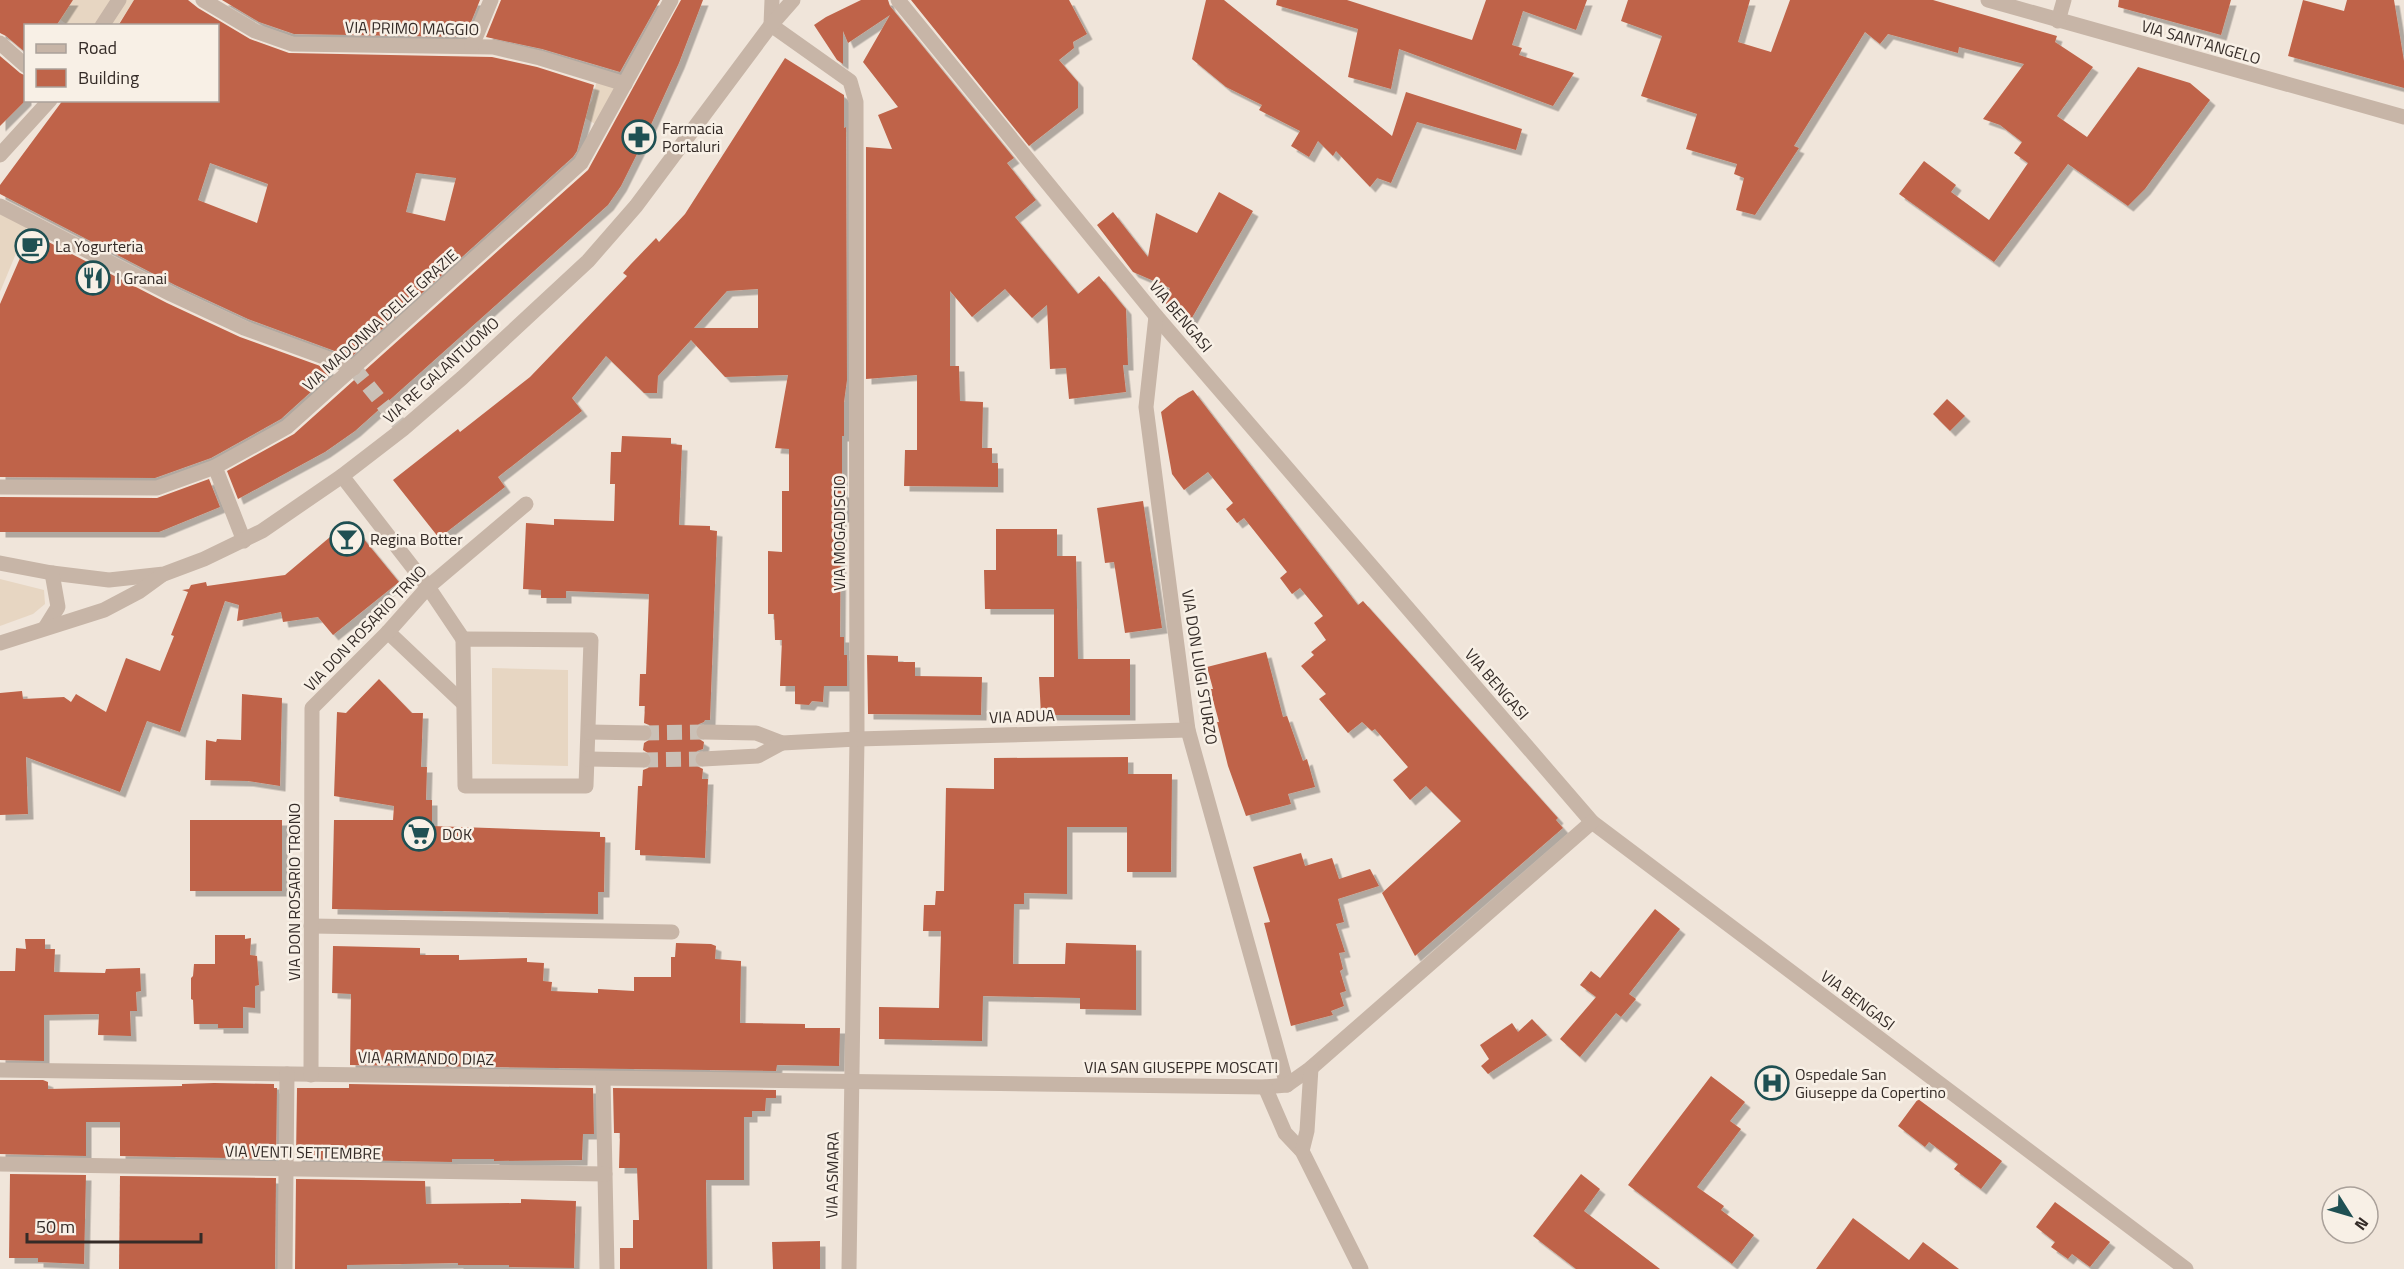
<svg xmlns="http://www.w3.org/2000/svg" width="2404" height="1269" viewBox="0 0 2404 1269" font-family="'Titillium Web',sans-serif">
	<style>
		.plaza { fill: #e7d6c2 }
		.building { fill: #bf6449; fill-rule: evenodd; filter: url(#shadow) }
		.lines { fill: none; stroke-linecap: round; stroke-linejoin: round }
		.minor-tunnel { stroke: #cac0b6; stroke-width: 15; stroke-dasharray: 15 8; stroke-linecap: butt }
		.minor { stroke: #c7b5a7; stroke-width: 15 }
		.labels { text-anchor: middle; stroke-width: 5; stroke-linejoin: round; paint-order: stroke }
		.street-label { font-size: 16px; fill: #342b27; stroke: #f8f0e6 }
		.poi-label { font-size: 16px; fill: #342b27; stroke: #f8f0e6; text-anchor: start }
	</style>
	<defs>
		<filter id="shadow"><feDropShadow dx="5.5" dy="5.5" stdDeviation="0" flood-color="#0004"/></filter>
	</defs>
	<rect width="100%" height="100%" fill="#f0e5da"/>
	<g class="plaza">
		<polygon points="73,0 134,0 118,25 68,25 58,18"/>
		<polygon points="599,72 633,82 603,129 582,116 592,101"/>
		<polygon points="0,199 30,220 0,292"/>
		<polygon points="0,579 44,590 45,604 33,614 0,626"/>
		<polygon points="492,668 568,670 568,766 492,764"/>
	</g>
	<g class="building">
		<polygon points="0,0 73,0 56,26 26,26 26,53 6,36 0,33"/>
		<path d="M 134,0 L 188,0 L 198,8 L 250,39 L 289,53 L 492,57 L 537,67 L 594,85 L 577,151 L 573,157 L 351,357 L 248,319 L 175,285 L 0,194 L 0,185 L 63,100 L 218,100 L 218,26 L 118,26 ZM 210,163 L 268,184 L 257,223 L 198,200 ZM 416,173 L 456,178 L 445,221 L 406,212 Z"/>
		<polygon points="222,0 480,0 465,37 294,34 259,22"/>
		<polygon points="501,0 660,0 620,72 542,49 486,37"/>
		<polygon points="681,0 703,0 679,63 644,140 621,186 608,205 355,431 325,452 238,499 227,471 294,434 588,170"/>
		<polygon points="861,0 888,0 890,6 1014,158 1007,163 1036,200 1015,217 1078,294 1099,276 1126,309 1128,365 1123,365 1126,392 1069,399 1066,368 1050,369 1047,305 1032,318 1005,289 972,317 950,291 950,366 959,366 960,401 983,402 982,448 992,448 992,463 998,463 998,487 904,486 905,450 917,450 917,375 866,379 866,147 892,149 878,115 898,107 863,62 890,15 848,43 843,31 843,64 837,60 814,25 826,17"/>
		<polygon points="911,0 1069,0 1087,34 1073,42 1074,48 1059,60 1078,82 1078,108 1029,146"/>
		<polygon points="1206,0 1224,0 1392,136 1406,92 1522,129 1516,150 1417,122 1391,183 1377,178 1378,177 1370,187 1336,151 1333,156 1318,141 1309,157 1291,146 1300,131 1259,110 1262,105 1226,87 1192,59"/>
		<polygon points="1277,0 1347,0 1472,40 1486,0 1587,0 1576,30 1523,11 1512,45 1522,48 1519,55 1574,73 1553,106 1399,49 1391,89 1348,77 1358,29 1276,5"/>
		<polygon points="1628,0 1750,0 1738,42 1771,52 1790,0 1933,0 2057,36 2055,42 2093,67 2057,116 2087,137 2138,67 2190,83 2210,100 2145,189 2128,206 2068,164 1994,262 1899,194 1924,161 1956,185 1951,192 1989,220 2028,163 2014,153 2022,142 2000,125 1983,119 2024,64 1959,47 1958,53 1888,34 1880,44 1865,32 1794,146 1799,148 1755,215 1736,210 1744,178 1734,174 1737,164 1686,149 1697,114 1641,96 1662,36 1621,21"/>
		<polygon points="2119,0 2231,0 2221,35 2118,7"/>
		<polygon points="2303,0 2344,11 2347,0 2394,0 2404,61 2404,88 2288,56"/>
		<polygon points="0,56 20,73 26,76 26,100 0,126"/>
		<path d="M 785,58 L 844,95 L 844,128 L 846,127 L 847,380 L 844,402 L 844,436 L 842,436 L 842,492 L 845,492 L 845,517 L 841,517 L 840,637 L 844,637 L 844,655 L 847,655 L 847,686 L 824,686 L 823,702 L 812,701 L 809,705 L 795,704 L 795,686 L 780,686 L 782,640 L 775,640 L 774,614 L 768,614 L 768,551 L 782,552 L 782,491 L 789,491 L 789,449 L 775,448 L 788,375 L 725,377 L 691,340 L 658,376 L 657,393 L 644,393 L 606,356 L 572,398 L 582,411 L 498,477 L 505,487 L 439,538 L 393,480 L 458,429 L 460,432 L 530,377 L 627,276 L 623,273 L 631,264 L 656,238 L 659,242 L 685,214 ZM 758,289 L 758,328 L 694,328 L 727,291 Z"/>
		<polygon points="1219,192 1253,211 1185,330 1164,301 1170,288 1133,272 1097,225 1113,212 1148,257 1156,213 1197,233"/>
		<polygon points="31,233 167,303 240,337 334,371 281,419 211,458 155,478 0,477 0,304"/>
		<polygon points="1193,390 1358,605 1363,601 1558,818 1556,820 1563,828 1415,956 1382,893 1461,821 1426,786 1410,800 1393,780 1408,767 1375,729 1372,731 1362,722 1348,733 1319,699 1326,694 1301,666 1314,655 1311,652 1326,640 1314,623 1323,616 1300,588 1292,594 1280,578 1287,572 1244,518 1237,523 1226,509 1233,503 1208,472 1184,490 1172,474 1161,412 1178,398"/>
		<polygon points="1947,399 1965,416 1950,431 1933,414"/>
		<polygon points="622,436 671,438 671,444 682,445 679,525 710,526 710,530 717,531 710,720 705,720 704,722 699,724 694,731 696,737 704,742 703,749 697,751 693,760 695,765 703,769 702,779 708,779 705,858 640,855 640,850 635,850 638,786 642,786 643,770 648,768 653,761 651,755 643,750 644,743 652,738 654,733 649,725 644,723 645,706 639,706 640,674 646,674 649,594 566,591 566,598 541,598 541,590 523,589 526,523 554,525 554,519 614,521 615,484 610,484 611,452 621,452"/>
		<polygon points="209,479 220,507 159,532 0,532 0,497 157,498"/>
		<polygon points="1143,501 1162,628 1125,633 1114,562 1105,563 1097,508"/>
		<polygon points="349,521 399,582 333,635 318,617 283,622 281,612 237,621 239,605 225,601 180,732 147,721 120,792 26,757 28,814 0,815 0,693 22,691 23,699 64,697 71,702 76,694 106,712 126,658 160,671 174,636 171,635 188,592 182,590 189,589 191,585 206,582 207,586 285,575"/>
		<polygon points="996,529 1057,529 1057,556 1076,556 1078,659 1130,659 1130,715 1041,715 1039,677 1054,677 1054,609 985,609 984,570 996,570"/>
		<polygon points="1266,652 1283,717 1287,716 1303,761 1307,759 1315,787 1288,794 1291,804 1246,816 1228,766 1217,722 1219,722 1210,689 1213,689 1207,667"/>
		<polygon points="867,655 898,656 898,662 915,662 915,676 982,677 981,715 868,714"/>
		<polygon points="379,679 412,713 423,713 421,767 427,767 426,800 432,800 432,826 600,832 600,837 605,837 604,892 598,892 598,914 332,909 334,820 393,820 394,806 334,796 337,712 346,713"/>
		<polygon points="242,694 282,698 280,786 248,781 205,780 206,740 216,742 217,739 241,740"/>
		<polygon points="1128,757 1128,774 1172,774 1171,872 1127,872 1127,827 1067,827 1067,894 1024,893 1024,904 1014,904 1013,964 1065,964 1066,943 1136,945 1136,1010 1080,1009 1080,998 983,996 982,1041 879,1039 879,1007 939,1008 941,931 923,931 924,905 935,905 936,891 944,891 946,788 994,789 994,758"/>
		<rect x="190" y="820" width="92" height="71"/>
		<polygon points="1301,853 1305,866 1332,858 1339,879 1370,869 1379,886 1338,899 1344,922 1336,924 1345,952 1339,953 1343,969 1340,971 1346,991 1340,993 1344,1006 1331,1011 1333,1015 1291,1026 1264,923 1270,922 1253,867"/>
		<polygon points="1655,909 1680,929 1629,994 1636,999 1621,1017 1616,1013 1580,1057 1560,1039 1596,997 1580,985 1591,971 1600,978"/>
		<polygon points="215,935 245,935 245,939 251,938 250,955 257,956 259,985 255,986 255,1008 243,1007 243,1028 218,1028 218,1024 194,1024 193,1000 191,999 191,978 193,976 194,964 215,964"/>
		<polygon points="25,939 45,939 45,949 55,949 54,972 105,973 106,969 140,968 141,991 136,992 137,1011 130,1011 131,1036 98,1035 99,1014 44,1015 44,1061 0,1060 0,971 15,971 16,948 26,949"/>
		<polygon points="676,943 711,944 716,946 715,959 741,961 740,1023 805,1024 805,1028 840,1028 839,1066 777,1065 776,1071 350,1065 351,994 332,993 333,946 420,948 420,955 459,955 459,960 527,958 527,962 544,963 543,981 552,982 551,991 598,993 598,989 634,991 634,977 671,977 671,957 675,957"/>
		<polygon points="1532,1019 1547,1035 1488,1074 1481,1066 1489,1059 1480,1045 1512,1023 1518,1032"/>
		<polygon points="1711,1076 1745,1102 1730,1121 1741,1129 1697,1187 1724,1206 1721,1210 1754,1235 1732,1264 1628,1185"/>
		<polygon points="0,1080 43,1080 48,1082 48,1089 182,1086 182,1084 214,1083 274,1084 274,1088 277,1088 276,1159 120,1156 120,1122 86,1122 86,1156 0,1154"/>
		<polygon points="349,1084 593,1088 594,1134 583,1134 582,1160 494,1161 494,1159 452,1159 452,1162 296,1159 297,1088 349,1088"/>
		<polygon points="613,1088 776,1090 776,1098 766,1098 765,1111 752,1111 752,1117 744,1117 744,1180 706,1180 707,1269 620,1269 620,1248 633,1248 633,1220 639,1220 637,1168 619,1168 620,1133 614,1133"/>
		<polygon points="1918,1099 2002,1161 1981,1189 1954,1169 1958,1164 1929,1142 1925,1147 1898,1126"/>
		<polygon points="10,1174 86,1175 84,1264 38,1262 38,1258 9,1258"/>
		<polygon points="1581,1174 1600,1189 1584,1211 1660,1269 1576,1269 1533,1236"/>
		<polygon points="120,1176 276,1178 275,1269 119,1269"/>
		<polygon points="296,1179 425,1181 426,1204 521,1203 521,1199 576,1201 574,1268 509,1267 509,1265 458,1265 458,1263 347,1265 347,1269 295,1269"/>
		<polygon points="2055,1202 2110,1242 2090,1267 2072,1254 2068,1259 2051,1247 2055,1242 2036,1227"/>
		<polygon points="1853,1218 1909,1260 1923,1242 1959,1269 1816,1269"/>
		<polygon points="820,1241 820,1269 773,1269 772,1242"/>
	</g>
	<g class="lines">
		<g class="minor-tunnel">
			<polyline points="354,368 403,429"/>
			<polyline points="644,733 704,732"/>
			<polyline points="643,760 703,759"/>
		</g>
		<g class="minor">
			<polyline points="203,0 255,31 292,44 493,47 540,58 625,84"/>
			<polyline points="772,0 771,25 850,81 856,102 857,739 849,1269"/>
			<polyline points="898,0 1156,316 1592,822 2186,1269"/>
			<polyline points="1988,0 2404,117"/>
			<polyline points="2058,21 2064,0"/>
			<polyline points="102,26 119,0"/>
			<polyline points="0,43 26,66"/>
			<polyline points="472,46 491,0"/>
			<polyline points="0,155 50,100"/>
			<polyline points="0,206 171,294 244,328 354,368"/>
			<polyline points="1156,316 1146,407 1188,730 1287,1085"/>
			<polyline points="215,467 244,541"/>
			<polyline points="342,476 428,587 463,639"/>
			<polyline points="0,487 157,488 215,467 287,427 581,163 671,0"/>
			<polyline points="0,563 52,573 109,580 164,574 204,559 262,531 342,476 403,429 462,378 588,261 636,206 771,25 793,0"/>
			<polyline points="45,628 58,607 52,573"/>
			<polyline points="388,632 462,702"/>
			<polygon points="463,639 591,640 586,786 465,786"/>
			<polyline points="0,643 104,610 140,591 162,575"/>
			<polyline points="589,732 644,733"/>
			<polyline points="704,732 756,733 782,743 857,739 1188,730"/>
			<polyline points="588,759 643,760"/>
			<polyline points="703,759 758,756 782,743"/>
			<polyline points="311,926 672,932"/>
			<polyline points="0,1070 1265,1087 1287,1085 1311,1068 1592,822"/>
			<polyline points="311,1075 312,708 388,632 428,587 526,504"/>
			<polyline points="603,1079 607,1269"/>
			<polyline points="1265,1087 1285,1133 1302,1151 1361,1269"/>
			<polyline points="1302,1151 1307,1131 1311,1068"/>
			<polyline points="0,1164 605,1174"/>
			<polyline points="285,1269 287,1074"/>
		</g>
	</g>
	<defs>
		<g id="pharmacy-ring" transform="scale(1.725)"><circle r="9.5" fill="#f8f0e6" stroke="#1f5053" stroke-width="1.5"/><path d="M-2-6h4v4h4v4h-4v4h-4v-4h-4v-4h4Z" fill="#1f5053"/></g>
		<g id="cafe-ring" transform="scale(1.725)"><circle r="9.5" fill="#f8f0e6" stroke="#1f5053" stroke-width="1.5"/><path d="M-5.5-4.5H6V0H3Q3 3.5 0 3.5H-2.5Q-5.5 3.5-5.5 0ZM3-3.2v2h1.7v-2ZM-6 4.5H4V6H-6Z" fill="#1f5053"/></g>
		<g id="restaurant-ring" transform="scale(1.725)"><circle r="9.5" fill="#f8f0e6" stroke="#1f5053" stroke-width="1.5"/><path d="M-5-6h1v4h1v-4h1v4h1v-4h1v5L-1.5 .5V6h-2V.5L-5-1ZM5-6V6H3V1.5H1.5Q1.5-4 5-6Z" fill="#1f5053"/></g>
		<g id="bar-ring" transform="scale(1.725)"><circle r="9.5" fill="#f8f0e6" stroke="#1f5053" stroke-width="1.5"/><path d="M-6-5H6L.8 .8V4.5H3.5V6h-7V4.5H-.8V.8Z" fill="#1f5053"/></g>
		<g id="supermarket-ring" transform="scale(1.725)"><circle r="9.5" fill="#f8f0e6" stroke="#1f5053" stroke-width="1.5"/><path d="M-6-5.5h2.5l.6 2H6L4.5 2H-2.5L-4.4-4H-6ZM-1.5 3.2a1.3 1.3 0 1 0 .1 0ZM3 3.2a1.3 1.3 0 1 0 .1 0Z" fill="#1f5053"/></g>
		<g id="hospital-ring" transform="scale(1.725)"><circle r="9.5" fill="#f8f0e6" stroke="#1f5053" stroke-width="1.5"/><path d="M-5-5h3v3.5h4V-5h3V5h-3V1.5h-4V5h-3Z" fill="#1f5053"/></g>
	</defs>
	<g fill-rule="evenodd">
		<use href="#pharmacy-ring" x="639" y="137"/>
		<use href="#cafe-ring" x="32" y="246"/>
		<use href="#restaurant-ring" x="93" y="278"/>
		<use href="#bar-ring" x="347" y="539"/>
		<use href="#supermarket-ring" x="419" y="834"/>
		<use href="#hospital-ring" x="1772" y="1083"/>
	</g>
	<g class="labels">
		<g class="street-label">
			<text transform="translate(412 28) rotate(1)" y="6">VIA PRIMO MAGGIO</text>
			<text transform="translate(2201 42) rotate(16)" y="6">VIA SANT'ANGELO</text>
			<text transform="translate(1181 316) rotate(50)" y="6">VIA BENGASI</text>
			<text transform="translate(380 320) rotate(-42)" y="6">VIA MADONNA DELLE GRAZIE</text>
			<text transform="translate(441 370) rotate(-42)" y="6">VIA RE GALANTUOMO</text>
			<text transform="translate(839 533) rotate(-90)" y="6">VIA MOGADISCIO</text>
			<text transform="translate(365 628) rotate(-46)" y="6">VIA DON ROSARIO TRNO</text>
			<text transform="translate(1200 667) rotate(81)" y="6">VIA DON LUIGI STURZO</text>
			<text transform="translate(1497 684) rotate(49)" y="6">VIA BENGASI</text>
			<text transform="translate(1022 716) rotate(-2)" y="6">VIA ADUA</text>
			<text transform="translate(294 892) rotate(-90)" y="6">VIA DON ROSARIO TRONO</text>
			<text transform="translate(1858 1000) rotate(37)" y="6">VIA BENGASI</text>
			<text transform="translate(426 1058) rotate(1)" y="6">VIA ARMANDO DIAZ</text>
			<text x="1181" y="1073">VIA SAN GIUSEPPE MOSCATI</text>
			<text transform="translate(303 1152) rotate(1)" y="6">VIA VENTI SETTEMBRE</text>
			<text transform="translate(832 1175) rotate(-89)" y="6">VIA ASMARA</text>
		</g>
		<g class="poi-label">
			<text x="662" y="134">Farmacia<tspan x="662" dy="18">Portaluri</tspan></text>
			<text x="55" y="252">La Yogurteria</text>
			<text x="116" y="284">I Granai</text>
			<text x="370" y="545">Regina Botter</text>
			<text x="442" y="840">DOK</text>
			<text x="1795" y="1080">Ospedale San<tspan x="1795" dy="18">Giuseppe da Copertino</tspan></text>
		</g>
	</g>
	<rect x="24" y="24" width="195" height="78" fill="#f8f0e6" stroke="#aaa19a" stroke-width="1.5"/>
	<rect x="36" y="44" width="30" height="9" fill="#c7b5a7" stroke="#aaa19a" stroke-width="1.5"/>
	<text x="78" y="54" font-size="18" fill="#342b27">Road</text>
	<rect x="36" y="69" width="30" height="18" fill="#bf6449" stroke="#aaa19a" stroke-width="1.5"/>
	<text x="78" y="84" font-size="18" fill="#342b27">Building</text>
	<g transform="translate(2350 1215) rotate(127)"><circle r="28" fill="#f8f0e6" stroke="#aaa19a" stroke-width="1.5"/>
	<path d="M0-4.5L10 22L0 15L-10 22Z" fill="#1f5053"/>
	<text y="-9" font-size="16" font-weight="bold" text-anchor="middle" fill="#342b27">N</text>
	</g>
	<path d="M27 1233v9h174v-9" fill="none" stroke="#342b27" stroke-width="3"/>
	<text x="36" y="1233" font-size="18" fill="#342b27" stroke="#f8f0e6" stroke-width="4.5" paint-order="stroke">50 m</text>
</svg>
